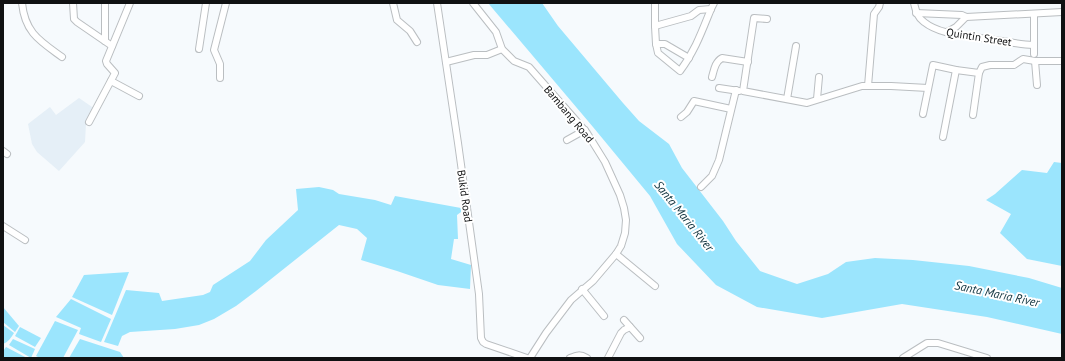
<svg xmlns="http://www.w3.org/2000/svg" width="1065" height="361" viewBox="0 0 1065 361" font-family="'PT Sans',sans-serif">
	<style>
		.built { fill: #e5eff7 }
		.water { fill: #9be5fd }
		.lines { fill: none; stroke-linecap: round; stroke-linejoin: round }
		.minor-casing { stroke: #babec1; stroke-width: 8 }
		.minor { stroke: #fff; stroke-width: 6 }
		.labels { text-anchor: middle; stroke-width: 4; stroke-linejoin: round; paint-order: stroke }
		.street-label { font-size: 11px; fill: #101112; stroke: #fff }
		.water-label { font-size: 12px; font-style: italic; fill: #11343f; stroke: #fff }
	</style>
	<rect width="100%" height="100%" fill="#f6fafd"/>
	<polygon class="built" points="79,98 95,109 86,124 85,142 59,171 37,152 32,144 28,124 50,107 56,115"/>
	<g class="water">
		<polygon points="488,3 542,3 558,26 623,103 639,121 669,144 682,168 723,221 736,241 760,271 797,284 828,274 846,262 875,258 913,260 969,266 1029,278 1062,288 1062,334 987,317 902,304 822,318 757,307 716,285 677,244 650,196 593,127"/>
		<polygon points="1054,162 1062,163 1062,266 1027,259 1000,233 1011,214 986,200 995,194 1022,170 1047,173"/>
		<polygon points="319,187 333,190 339,194 375,200 391,205 395,196 461,208 461,212 457,215 458,239 454,239 451,259 471,265 470,289 438,285 397,271 361,260 367,238 357,229 339,225 256,291 236,306 214,319 199,325 175,329 130,332 122,336 118,346 104,342 126,290 159,293 162,301 203,295 210,292 213,285 250,261 266,240 298,210 296,189"/>
		<polygon points="129,272 112,315 72,297 84,275"/>
		<polygon points="71,299 111,319 101,342 79,334 81,328 56,317"/>
		<polygon points="3,307 19,326 15,332 3,322"/>
		<polygon points="55,321 78,330 63,358 40,358 36,356"/>
		<path d="M 3,325 L 14,333 C 11,338 8,342 3,344 Z"/>
		<polygon points="20,327 41,338 35,347 15,336"/>
		<polygon points="13,339 35,349 31,358 9,345"/>
		<polygon points="80,339 120,352 124,358 69,358"/>
		<polygon points="6,347 27,358 3,358 3,351"/>
	</g>
	<g class="lines">
		<g class="minor-casing">
			<g id="minor">
				<path d="M 22,3 C 25,33 40,41 62,57"/>
				<polyline points="73,3 74,19 77,22 112,46"/>
				<polyline points="105,3 105,41"/>
				<polyline points="393,3 397,20 410,31 417,42"/>
				<polyline points="437,3 458,143 479,294 481,338 483,342 486,344 527,358"/>
				<polyline points="473,3 496,32 502,49 514,61 529,67 587,133 605,162 620,195 624,208 626,220 625,233 621,246 616,254 593,281 571,300 546,333 530,358"/>
				<polyline points="655,3 655,26 691,16 699,10 711,9"/>
				<path d="M 914,3 C 916,11 917,17 924,22 C 939,34 962,35 981,38 C 998,40 1016,44 1033,45"/>
				<polyline points="916,13 962,15 966,17 1062,12"/>
				<polyline points="767,19 754,18 743,91 807,103 862,86 891,86 928,88"/>
				<path d="M 655,26 L 656,44 L 658,53 L 680,71 C 695,51 702,31 711,9 L 714,3"/>
				<polyline points="947,32 956,27 966,17"/>
				<polyline points="656,44 665,44 689,58"/>
				<polyline points="199,49 206,3"/>
				<polyline points="1034,54 1034,14"/>
				<polyline points="1035,61 1037,85"/>
				<polyline points="446,62 474,55 487,55 502,49"/>
				<path d="M 712,77 C 714,70 715,62 722,58 L 748,62"/>
				<polyline points="220,78 220,64 214,50 226,3"/>
				<polyline points="111,81 139,96"/>
				<polyline points="868,86 874,14 879,7 880,3"/>
				<polyline points="719,88 739,91"/>
				<polyline points="787,99 796,46"/>
				<polyline points="817,99 819,77"/>
				<polyline points="923,114 933,65 956,70 979,73 982,67 990,65 1014,65 1023,59 1035,61 1062,61"/>
				<polyline points="973,115 979,73"/>
				<polyline points="681,117 687,112 694,101 731,109"/>
				<polyline points="89,122 115,73 107,64 106,61 130,3"/>
				<polyline points="943,137 956,70"/>
				<polyline points="567,140 585,130"/>
				<polyline points="3,151 7,154"/>
				<polyline points="701,187 712,176 719,160 736,90"/>
				<polyline points="3,226 25,240"/>
				<polyline points="616,254 655,286"/>
				<polyline points="582,289 604,316"/>
				<polyline points="624,320 640,338"/>
				<path d="M 570,358 C 577,355 580,354 587,358"/>
				<polyline points="608,358 621,333 624,330 630,327"/>
				<polyline points="903,358 927,343 938,343 987,358"/>
			</g>
		</g>
		<use href="#minor" class="minor"/>
	</g>
	<g class="labels">
		<g class="street-label">
			<text transform="translate(979 37) rotate(9)" y="4">Quintin Street</text>
			<text transform="translate(569 114) rotate(50)" y="4">Bambang Road</text>
			<text transform="translate(465 196) rotate(82)" y="4">Bukid Road</text>
		</g>
		<g class="water-label">
			<text transform="translate(684 216) rotate(51)" y="4">Santa Maria River</text>
			<text transform="translate(997 294) rotate(12)" y="4">Santa Maria River</text>
		</g>
	</g>
	<rect width="1065" height="361" fill="none" stroke="#101112" stroke-width="8"/>
</svg>
